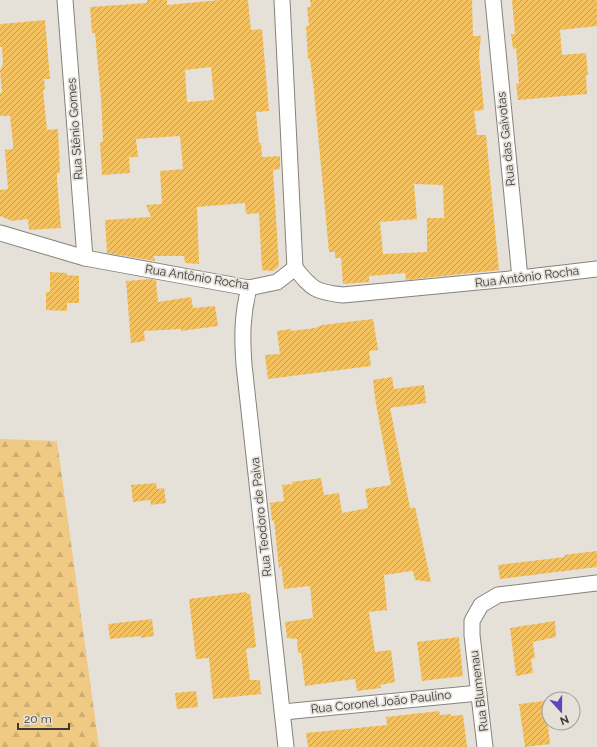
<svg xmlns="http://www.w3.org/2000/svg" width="597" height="747" viewBox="0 0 597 747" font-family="Raleway,sans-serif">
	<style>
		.forest { fill: url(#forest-firs) }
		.building { fill: url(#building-hatch); fill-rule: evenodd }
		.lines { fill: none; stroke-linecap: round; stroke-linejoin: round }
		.street-casing { stroke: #86837c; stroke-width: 17 }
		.street { stroke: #fff; stroke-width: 15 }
		.labels { text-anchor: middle; stroke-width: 3.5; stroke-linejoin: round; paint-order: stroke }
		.street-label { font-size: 12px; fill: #3b3937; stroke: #e5e1d9 }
	</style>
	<defs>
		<pattern id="forest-firs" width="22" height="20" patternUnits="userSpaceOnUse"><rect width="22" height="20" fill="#f0c983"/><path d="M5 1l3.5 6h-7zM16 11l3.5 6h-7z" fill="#cfad72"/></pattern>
		<pattern id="building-hatch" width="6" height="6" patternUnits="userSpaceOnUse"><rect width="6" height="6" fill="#f4c160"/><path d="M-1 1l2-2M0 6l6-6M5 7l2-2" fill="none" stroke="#c79e50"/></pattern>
	</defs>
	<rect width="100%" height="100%" fill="#e5e1d9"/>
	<polygon class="forest" points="0,439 57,441 99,747 0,747"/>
	<g class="building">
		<path d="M 147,0 L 167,0 L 167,5 L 220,0 L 248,0 L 251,30 L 262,29 L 269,111 L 256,112 L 259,143 L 261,143 L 262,157 L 280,156 L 280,169 L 273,170 L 279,266 L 273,271 L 262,270 L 259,213 L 246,214 L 245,203 L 197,207 L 199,264 L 185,263 L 184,256 L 154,256 L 155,261 L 107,253 L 105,220 L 151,217 L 146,205 L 162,204 L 160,171 L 183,169 L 180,136 L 136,139 L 138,157 L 129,157 L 130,173 L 102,175 L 100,142 L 103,142 L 101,98 L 95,33 L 92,33 L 90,7 L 147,3 ZM 211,67 L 214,100 L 187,102 L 185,70 Z"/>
		<path d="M 310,0 L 472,0 L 473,36 L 481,36 L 479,55 L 484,110 L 474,111 L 477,135 L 486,135 L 499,270 L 406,280 L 405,273 L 369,276 L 369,282 L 343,284 L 341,258 L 335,258 L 335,252 L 329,252 L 314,91 L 310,59 L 308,59 L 306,26 L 309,26 L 307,7 L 311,7 ZM 414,184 L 443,185 L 444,218 L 427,218 L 427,252 L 383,254 L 380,222 L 417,219 Z"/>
		<polygon points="512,0 597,0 597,26 560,30 562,55 586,53 588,75 586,75 587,94 518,100 516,84 519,83 516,48 513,49 511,34 515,34"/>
		<polygon points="45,20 50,79 44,79 45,90 43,90 47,130 58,129 60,173 57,173 57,179 61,228 29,230 28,219 12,221 0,216 0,190 8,189 5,150 13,149 13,143 10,116 0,116 0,93 2,93 0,71 3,64 2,47 0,47 0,24"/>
		<polygon points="50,272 67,273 67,275 79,276 79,303 67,303 67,311 46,310 46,292 50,292"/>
		<polygon points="150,279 156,280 158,302 191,297 193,308 215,306 218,326 181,331 181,329 144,331 145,341 131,343 126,281"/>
		<polygon points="373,319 378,350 369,351 371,366 268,379 265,355 280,354 277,331 291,329 291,331 315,328 322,325"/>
		<polygon points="392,377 394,389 424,385 426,403 390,408 410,508 415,507 431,582 415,580 413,571 384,575 387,610 369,612 375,652 391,650 395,682 380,685 381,688 357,691 355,679 305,686 301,653 298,653 297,639 287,638 285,622 313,618 310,586 284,589 281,565 279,569 274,520 272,521 270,503 284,501 282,485 292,484 292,482 321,478 324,495 339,493 342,513 368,508 365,489 391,485 375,398 373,380"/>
		<polygon points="156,483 157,489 164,488 166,503 151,505 150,500 133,502 131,485"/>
		<polygon points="597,551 597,567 500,579 498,565 565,557 564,555"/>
		<polygon points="246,592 247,594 250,594 256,647 246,649 250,680 260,680 261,694 213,699 209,658 196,659 189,599"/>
		<polygon points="152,619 154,636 141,638 141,636 110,639 108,624"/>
		<polygon points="555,621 556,637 533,642 535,658 531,659 533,673 516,676 510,628"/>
		<polygon points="459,637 463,676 422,681 417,642"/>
		<polygon points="196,691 198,707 177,709 175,693"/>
		<polygon points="545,701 550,744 525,747 519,704"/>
		<polygon points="439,711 440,715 451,714 451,716 463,715 467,747 308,747 306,733 387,725 386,717"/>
	</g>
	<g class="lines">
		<g class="street-casing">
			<g id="street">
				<polyline points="65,0 85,258"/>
				<polyline points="282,0 295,268"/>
				<polyline points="493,0 520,278"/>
				<path d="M 0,233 L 85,258 L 249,288 L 277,282 L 295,268 C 312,289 315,292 343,295 L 520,278 L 597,269"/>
				<path d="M 249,288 C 242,315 242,337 244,365 L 286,747"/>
				<polyline points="283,712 479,693"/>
				<polyline points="485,747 472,635 472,621 481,605 498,595 597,583"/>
			</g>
		</g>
		<use href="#street" class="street"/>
	</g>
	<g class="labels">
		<g class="street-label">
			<text transform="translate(75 129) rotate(-94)" y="4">Rua Stênio Gomes</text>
			<text transform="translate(506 139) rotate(-96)" y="4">Rua das Gaivotas</text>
			<text transform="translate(197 277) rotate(9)" y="4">Rua Antônio Rocha</text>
			<text transform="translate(527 277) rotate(-7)" y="4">Rua Antônio Rocha</text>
			<text transform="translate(261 517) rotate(-96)" y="4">Rua Teodoro de Paiva</text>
			<text transform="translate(479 691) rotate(-97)" y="4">Rua Blumenau</text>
			<text transform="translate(381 702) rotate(-6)" y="4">Rua Coronel João Paulino</text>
		</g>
	</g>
	<g transform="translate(561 711) rotate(159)"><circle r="19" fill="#e5e1d9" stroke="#a19e98"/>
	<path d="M0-3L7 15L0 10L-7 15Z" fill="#6542bb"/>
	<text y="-6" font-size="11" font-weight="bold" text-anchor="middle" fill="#3b3937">N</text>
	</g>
	<path d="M18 723v6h51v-6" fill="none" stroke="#3b3937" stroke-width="2"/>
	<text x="24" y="723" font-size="12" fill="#3b3937" stroke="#e5e1d9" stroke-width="3" paint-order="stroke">20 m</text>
</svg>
